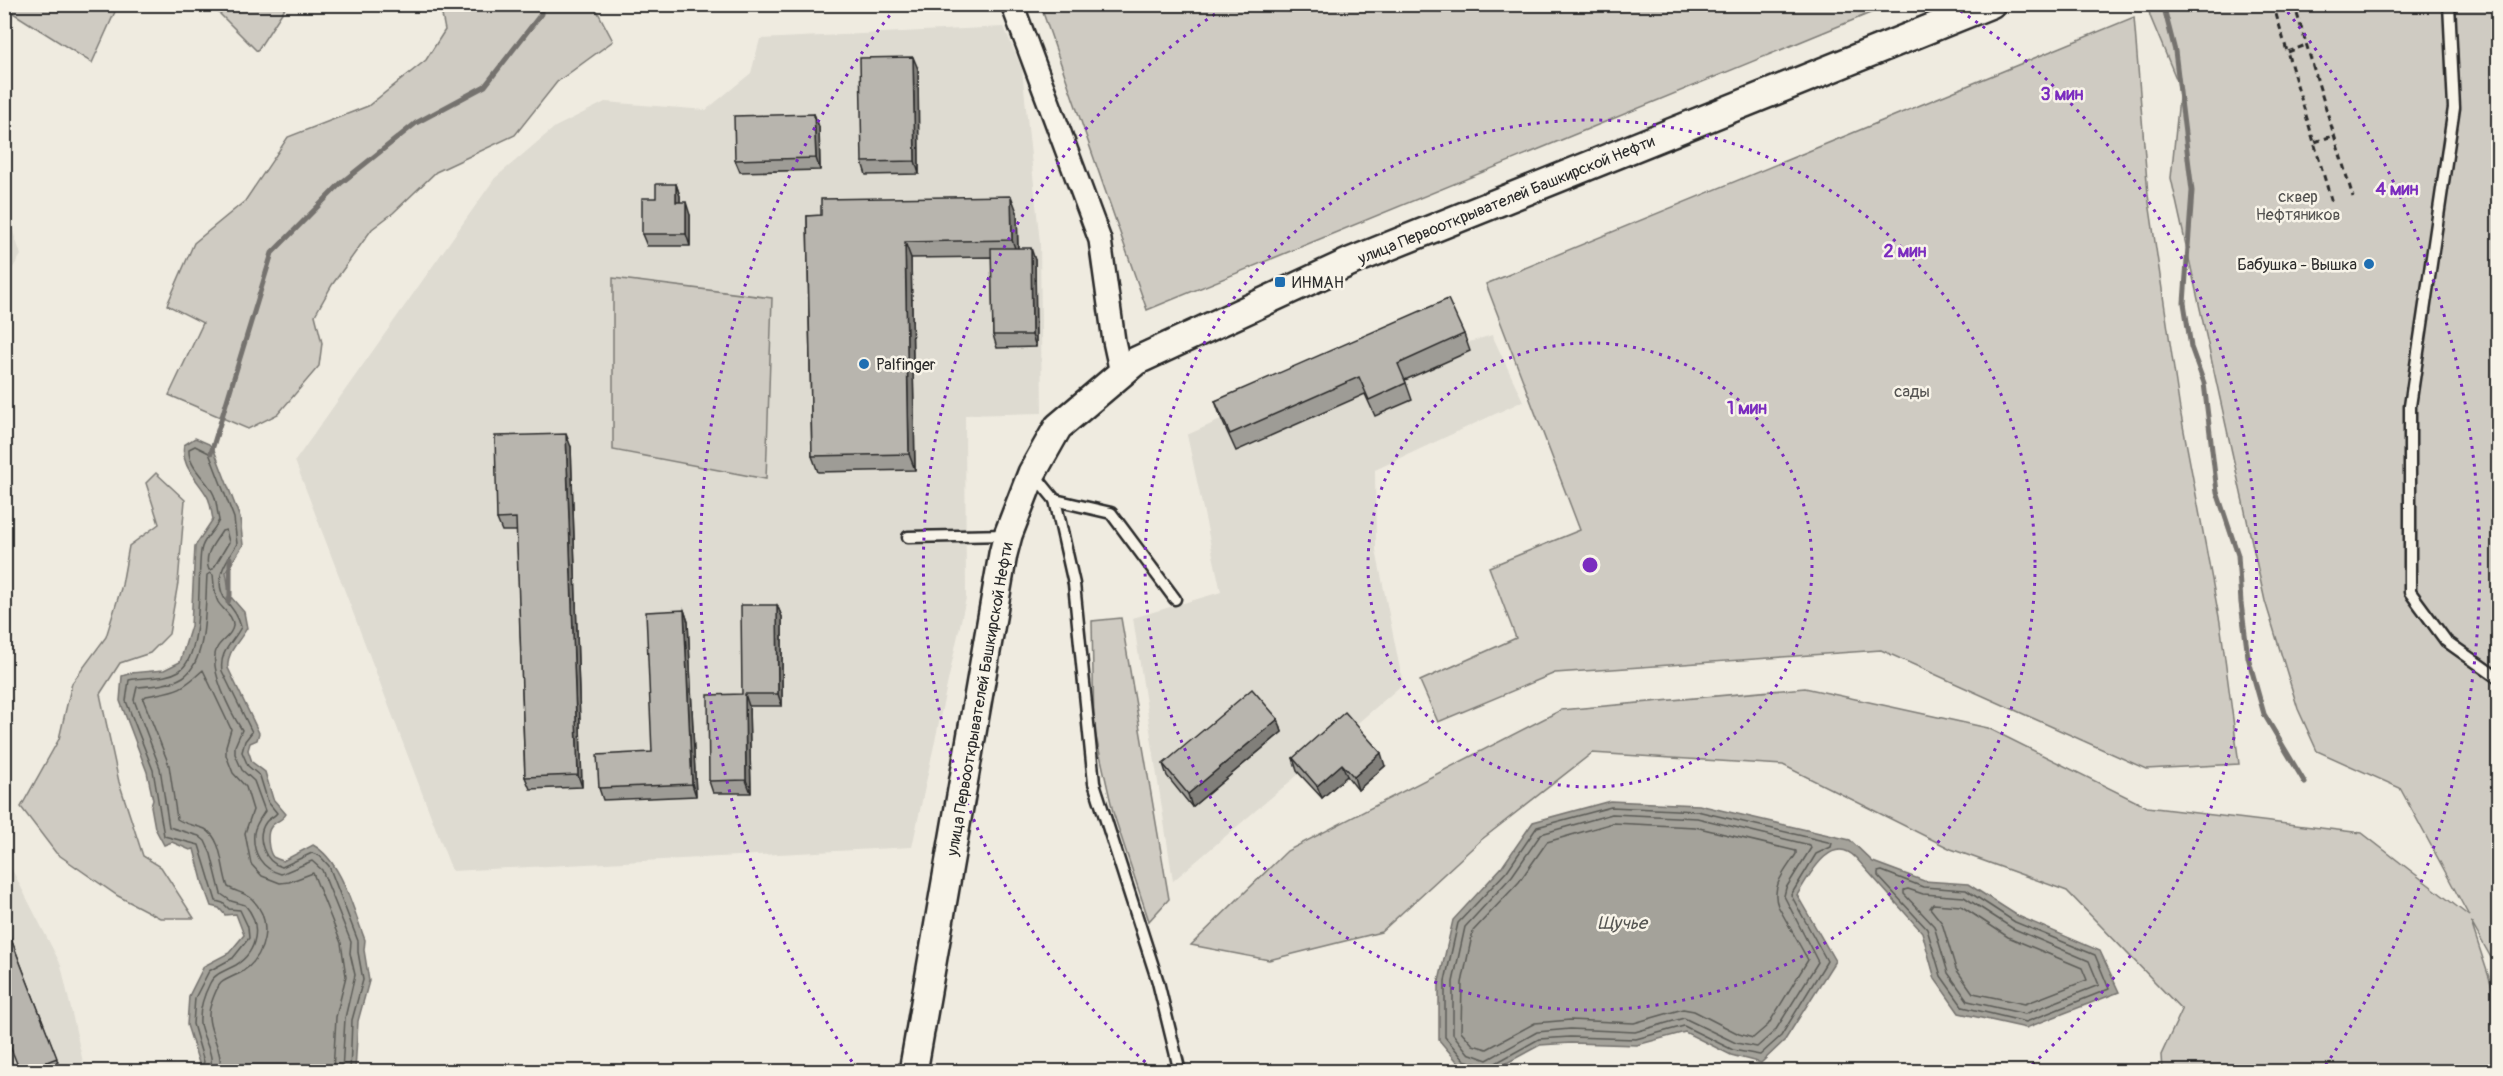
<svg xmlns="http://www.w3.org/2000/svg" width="2503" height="1076" viewBox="0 0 2503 1076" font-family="Pangolin,sans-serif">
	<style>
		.built { fill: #dedbd1 }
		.green { fill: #cfcbc2; stroke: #7d7b76; stroke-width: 1.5 }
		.water { fill: #a4a29a; stroke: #74726e; stroke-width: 1.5 }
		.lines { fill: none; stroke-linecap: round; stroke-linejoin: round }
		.shore { stroke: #5b5b57; stroke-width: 1.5 }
		.stream { stroke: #74726e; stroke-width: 5 }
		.service-casing { stroke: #2b2b2b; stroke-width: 15 }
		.minor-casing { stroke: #2b2b2b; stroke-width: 26 }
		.tertiary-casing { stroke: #2b2b2b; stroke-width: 32 }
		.path { stroke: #2b2b2b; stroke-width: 3; stroke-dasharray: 6 4.5; stroke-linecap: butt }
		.service { stroke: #f7f3e8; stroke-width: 10 }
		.minor { stroke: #f7f3e8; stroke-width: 21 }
		.tertiary { stroke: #f7f3e8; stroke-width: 27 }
		.wall { fill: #9e9c96; stroke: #2b2b2b; stroke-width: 1.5 }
		.shaded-wall { fill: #817f7a; stroke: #2b2b2b; stroke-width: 1.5 }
		.building { fill: #b8b5ae; stroke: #2b2b2b; stroke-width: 1.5 }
		.ring { fill: none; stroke: #7b2cbf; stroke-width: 3; stroke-dasharray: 3 6 }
		.poi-dot { fill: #1f6fb2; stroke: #f7f3e8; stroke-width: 2 }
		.labels { text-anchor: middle; stroke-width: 5; stroke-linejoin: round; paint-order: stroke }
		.park-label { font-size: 16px; fill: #545351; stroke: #f7f3e8 }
		.street-label { font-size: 16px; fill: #2b2b2b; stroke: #f7f3e8 }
		.poi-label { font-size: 16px; fill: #2b2b2b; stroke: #f7f3e8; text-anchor: start }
		.water-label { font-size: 18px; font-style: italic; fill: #555552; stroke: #f7f3e8 }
		.centre { fill: #7b2cbf; stroke: #f7f3e8; stroke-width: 3 }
		.ring-label { font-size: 18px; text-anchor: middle; font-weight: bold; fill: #7b2cbf; stroke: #f7f3e8; stroke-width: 5; stroke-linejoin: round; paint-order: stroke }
	</style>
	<rect width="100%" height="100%" fill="#efebe0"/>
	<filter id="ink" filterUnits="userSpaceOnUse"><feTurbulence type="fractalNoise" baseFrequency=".0167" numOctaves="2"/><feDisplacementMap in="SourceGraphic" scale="12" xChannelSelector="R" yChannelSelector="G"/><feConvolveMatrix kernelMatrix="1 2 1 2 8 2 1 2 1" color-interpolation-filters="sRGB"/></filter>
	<g filter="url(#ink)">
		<g class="built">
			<polygon points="1004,27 1022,69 1040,243 1042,413 965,415 966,598 912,847 452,871 295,461 495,178 555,127 605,102 706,110 751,73 760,39"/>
			<polygon points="5,208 21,255 5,280 4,280"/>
			<polygon points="1454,315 1466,343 1492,335 1523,401 1375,470 1376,550 1403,684 1352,728 1385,766 1358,790 1346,776 1322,798 1300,773 1173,881 1133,618 1221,592 1187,435"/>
			<polygon points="4,854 61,965 85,1071 5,1071"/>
		</g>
		<g class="green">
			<polygon points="1040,4 1890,4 1890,5 1147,310"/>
			<polygon points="4,5 5,4 118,5 92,63 5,8"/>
			<polygon points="211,5 287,5 257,51"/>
			<polygon points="440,5 594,5 613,41 557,82 515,135 436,172 393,213 372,229 332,285 315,315 322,343 319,366 278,414 248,429 169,395 203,323 167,305 194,243 245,201 288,137 368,106 426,60 445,30"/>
			<polygon points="2148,5 2498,5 2498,970 2471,922 2498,1005 2498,1071 2162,1071 2161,1055 2182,1010 2067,891 1951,849 1783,765 1592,753 1481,840 1381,932 1269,960 1191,945 1287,851 1561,710 1805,688 1988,728 2147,807 2362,833 2469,916 2400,788 2317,751 2298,709 2265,601 2171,178 2180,88 2150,16"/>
			<polygon points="2134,17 2148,195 2180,410 2220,622 2239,764 2146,769 1881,650 1555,673 1438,722 1420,681 1516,638 1489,567 1580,530 1486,284"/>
			<polygon points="613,278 772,298 766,479 613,450"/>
			<polygon points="156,473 185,500 178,583 169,634 150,653 120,663 100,694 119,782 143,856 161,867 194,918 160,918 118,896 56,853 21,807 59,739 72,683 106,637 122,585 129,546 159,524 146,483"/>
			<polygon points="1121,618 1169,899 1149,921 1113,812 1094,728 1092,621"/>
		</g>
		<g class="water">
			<path d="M 195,438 L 209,444 L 214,450 L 240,518 L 243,545 L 226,572 L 230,596 L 244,612 L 247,628 C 239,642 226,653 228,668 L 259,733 L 257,740 L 250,743 L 248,750 L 252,762 L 265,772 L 273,799 L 286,814 C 282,821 275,821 271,827 C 266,833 268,851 273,857 C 275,858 280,860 283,861 L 313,845 C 342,861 353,910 365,940 L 364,950 L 369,981 L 358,1021 L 355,1071 L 189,1071 L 199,1063 L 187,1025 L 189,996 L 204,966 L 229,953 L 244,935 L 236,914 L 225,915 L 219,908 L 211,906 L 203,884 L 194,849 L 190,850 L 172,842 L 164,845 L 155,828 L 151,806 L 153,800 L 147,772 L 120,701 L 122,676 L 131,673 L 164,670 L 180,662 L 191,626 L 195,546 L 213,519 C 211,512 211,502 207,496 C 198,480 180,466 184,445 Z"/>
			<path d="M 1610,801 L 1699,805 L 1850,840 L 1873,862 L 1924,881 L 1968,884 L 2018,916 L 2100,951 L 2119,992 L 2026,1028 L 1959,1013 L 1935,979 L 1922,932 L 1856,858 C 1831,832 1809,876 1797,895 L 1835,961 L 1785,1040 L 1761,1063 L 1731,1055 L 1685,1032 L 1637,1045 L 1571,1043 L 1540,1045 L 1492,1071 L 1461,1066 L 1439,1040 L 1439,981 L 1453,920 L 1502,867 L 1533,822 Z"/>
		</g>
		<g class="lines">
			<g class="shore">
				<path d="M 226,530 L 229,542 L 213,569 L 209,570 C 203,554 214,544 222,531 Z"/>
				<polygon points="1612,814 1697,818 1810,845 1811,848 1786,888 1784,896 1818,962 1775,1031 1757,1047 1736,1043 1684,1018 1635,1032 1570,1029 1537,1032 1487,1060 1468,1053 1453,1034 1453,982 1465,927 1512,876 1541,834"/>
				<path d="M 1613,823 L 1695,827 L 1796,851 L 1796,854 C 1786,870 1770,886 1778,906 L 1808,960 L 1768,1025 L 1753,1038 L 1739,1034 L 1694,1011 L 1683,1009 L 1634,1023 L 1570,1020 L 1535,1023 L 1487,1049 L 1473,1045 L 1461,1031 L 1462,983 L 1473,931 L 1519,882 L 1547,842 Z"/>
				<polygon points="1882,871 1923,887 1966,890 2015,922 2095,955 2109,989 2026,1022 1963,1007 1941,976 1927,929 1878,876 1878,872"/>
				<polygon points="1908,889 1923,894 1964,897 2012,928 2089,961 2099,985 2025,1014 1968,1001 1948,973 1934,926 1904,894 1904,890"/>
				<polygon points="1933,904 1961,906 2008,937 2082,968 2087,980 2025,1004 1973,993 1956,969 1942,923 1930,908"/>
				<path d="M 198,1072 L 204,1062 L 193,1024 L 195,998 L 209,971 L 233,958 L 249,938 L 248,927 L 240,910 L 229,909 L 223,903 L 216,901 L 199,845 L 164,836 L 153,770 L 126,701 L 129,680 C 145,676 164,680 179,671 C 204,655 197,578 201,551 C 202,539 215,531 219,520 C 217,512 217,502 214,495 C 207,479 188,468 189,449 L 195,446 L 209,453 L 234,518 L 237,544 C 226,561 211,581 227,602 C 234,611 238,616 241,627 C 233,643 219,651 222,671 L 252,732 L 245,741 L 242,752 L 248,766 L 260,776 L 268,802 L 277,813 C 274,817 269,818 266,822 C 255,837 264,862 282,867 L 312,853 L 320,856 L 329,866 L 358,941 L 358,952 L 363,980 L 352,1020 L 350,1072"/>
				<path d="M 209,1072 C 217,1056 202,1039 200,1023 C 199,1008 204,995 210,983 C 215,973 227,970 236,965 C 258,951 262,924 245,905 L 231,901 L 221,894 L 211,854 L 205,841 L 199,836 L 169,827 L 160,768 L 134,700 L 137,687 C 152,686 170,685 183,677 C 208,661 205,602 207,575 L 210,573 L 213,575 C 214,584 214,594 218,602 C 222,609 234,616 233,626 C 232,636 221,640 217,648 C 207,667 231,713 242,730 L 235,746 L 235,754 L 242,770 L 254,781 L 265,811 C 261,817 255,825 254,833 C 252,853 262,869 281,874 L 312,861 L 322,870 L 351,942 L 350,953 L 355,975 L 345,1018 L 342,1072"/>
				<path d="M 219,1072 C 226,1049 202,1027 211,1004 C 213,998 217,987 221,983 C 227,978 235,976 242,972 C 266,956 274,921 252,899 C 246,893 236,892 228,887 C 221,869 223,839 205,829 C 196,825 186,825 177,819 L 169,765 L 143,699 L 146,696 C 177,690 179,692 203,670 L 231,729 L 226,746 L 226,755 L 233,773 L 246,787 L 253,810 L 245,833 L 251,864 L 262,876 L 280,883 L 289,882 L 313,873 L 341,943 L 346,976 L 336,1017 L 333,1072"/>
				<polyline points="1481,1072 1478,1064 1464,1060 1445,1037 1445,981 1458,923 1507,871 1537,827 1611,807 1697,811 1832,843 1831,847 1816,854 1791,895 1827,961 1781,1036 1760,1055 1733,1050 1684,1026 1636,1039 1570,1037 1539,1039 1494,1064 1491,1072"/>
			</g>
			<g class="stream">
				<polyline points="2163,4 2175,51 2192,191 2184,303 2191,347 2204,383 2217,492 2238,555 2241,603 2248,657 2264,714 2305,783"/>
				<polyline points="211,453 272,253 341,183 416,123 485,86 541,14 541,4"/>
				<polyline points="228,602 230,596 230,558"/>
			</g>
			<g class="service-casing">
				<g id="service">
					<polyline points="2449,4 2454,108 2410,406 2410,592 2446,641 2498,678"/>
					<polyline points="1033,473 1055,500 1074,584 1094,783 1158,982 1180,1072"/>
					<polyline points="1055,500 1111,513 1175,599"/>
					<polyline points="908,537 1008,535"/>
					<polyline points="4,1070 5,1072"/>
				</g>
			</g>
			<g class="minor-casing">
				<polyline id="minor" points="1012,4 1100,240 1114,341 1121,373"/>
			</g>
			<g class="tertiary-casing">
				<polyline id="tertiary" points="913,1072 1003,554 1008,535 1032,473 1058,427 1136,361 1352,261 1991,4"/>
			</g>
			<g class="path">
				<polyline points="2273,4 2332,203"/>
				<polyline points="2294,4 2353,197"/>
				<polyline points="2288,52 2306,45"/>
				<polyline points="2315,142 2335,135"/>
			</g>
			<use href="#service" class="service"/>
			<use href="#minor" class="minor"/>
			<use href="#tertiary" class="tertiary"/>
		</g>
		<g class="wall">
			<polygon points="918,69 919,174 866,175 862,162"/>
			<polygon points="814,114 819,127 820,170 740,172 735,160"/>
			<polygon points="676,184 680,196 680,202 690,215 690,246 647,246 642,234"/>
			<polygon points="1017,212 1018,248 1035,260 1036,347 997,348 993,335 992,257 911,258 915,470 818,472 812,456 807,216"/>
			<polygon points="1464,334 1470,351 1405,380 1412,400 1375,416 1365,394 1236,451 1221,418 1215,401"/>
			<polygon points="571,447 582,787 530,789 525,777 517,531 502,531 497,519"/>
			<polygon points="777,605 782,617 782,706 749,706 751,793 713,793 709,781"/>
			<polygon points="684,610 688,622 696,796 603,800 599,788 652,752"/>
			<polygon points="1278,719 1282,732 1192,807 1167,776 1163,764"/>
			<polygon points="1293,758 1385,766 1358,790 1347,776 1322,798 1297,771"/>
			<polygon points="4,921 58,1062 40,1069 20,1071"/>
		</g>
		<g class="shaded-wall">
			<polygon points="913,57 918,69 919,174 915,161"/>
			<polygon points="814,114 819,127 820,170 816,158"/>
			<polygon points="676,184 680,196 680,215 676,202"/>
			<polygon points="1011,196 1017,212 1018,256 1012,240"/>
			<polygon points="686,202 690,215 690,246 686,234"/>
			<polygon points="905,242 911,258 915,470 909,454"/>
			<polygon points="1031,248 1035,260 1036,347 1032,335"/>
			<polygon points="566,434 571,447 582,787 578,775"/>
			<polygon points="777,605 782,617 782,706 778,694"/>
			<polygon points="684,610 688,622 696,796 692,784"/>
			<polygon points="745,694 749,706 751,793 746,780"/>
			<polygon points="1278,719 1282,732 1192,807 1188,794"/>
			<polygon points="1381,753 1385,766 1358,790 1354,777"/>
			<polygon points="1342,764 1347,776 1322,798 1317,786"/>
		</g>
		<g class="building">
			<polygon points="913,57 915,161 862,162 860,58"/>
			<polygon points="814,114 816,158 735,160 734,116"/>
			<polygon points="656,184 676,184 676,202 686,202 686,234 642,234 642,198 656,198"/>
			<polygon points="1011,196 1012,240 905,242 909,454 812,456 807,216 821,215 821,199"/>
			<polygon points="991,248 1031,248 1032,335 993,335"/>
			<polygon points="1448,299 1464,334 1398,364 1406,383 1369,400 1359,377 1230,434 1215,401"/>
			<polygon points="566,434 578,775 525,777 516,518 497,519 495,436"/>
			<polygon points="741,605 777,605 778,694 745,694 746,780 709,781 708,695 742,694"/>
			<polygon points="684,610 692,784 599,788 597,755 652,752 646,612"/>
			<polygon points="1252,689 1278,719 1188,794 1163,764"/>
			<polygon points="1345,712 1381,753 1354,777 1342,764 1317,786 1293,758"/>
			<polygon points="4,921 57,1058 39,1065 41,1071 20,1071 4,1031"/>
		</g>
	</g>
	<g class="ring">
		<circle cx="1590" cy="565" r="222"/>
		<circle cx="1590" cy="565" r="445"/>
		<path d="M1152 1068A667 667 0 0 1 1227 6M1953 6A667 667 0 0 1 2028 1068"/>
		<path d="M857 1069A890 890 0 0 1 898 5M2282 5A890 890 0 0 1 2323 1069"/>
	</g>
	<g class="poi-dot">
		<circle cx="2369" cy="264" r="6"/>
		<rect x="1274" y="276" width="12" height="12" rx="3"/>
		<circle cx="864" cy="364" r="6"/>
	</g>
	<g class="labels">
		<g class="park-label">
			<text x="2298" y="202">сквер<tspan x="2298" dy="18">Нефтяников</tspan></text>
			<text x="1912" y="397">сады</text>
		</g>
		<g class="street-label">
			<text transform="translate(1506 199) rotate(-22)" y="6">улица Первооткрывателей Башкирской Нефти</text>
			<text transform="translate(979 699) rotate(-80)" y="6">улица Первооткрывателей Башкирской Нефти</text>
		</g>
		<g class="poi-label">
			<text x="2357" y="270" text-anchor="end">Бабушка - Вышка</text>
			<text x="1292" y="288">ИНМАН</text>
			<text x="876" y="370">Palfinger</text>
		</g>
		<g class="water-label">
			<text x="1622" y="929">Щучье</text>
		</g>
	</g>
	<circle cx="1590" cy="565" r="9" class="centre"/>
	<g class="ring-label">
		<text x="2062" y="100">3 мин</text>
		<text x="2397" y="195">4 мин</text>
		<text x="1905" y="257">2 мин</text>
		<text x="1747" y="414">1 мин</text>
	</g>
	<rect width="2503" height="1076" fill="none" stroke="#f7f3e8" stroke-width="24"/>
	<rect x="12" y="12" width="2479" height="1052" fill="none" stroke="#2b2b2b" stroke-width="2" filter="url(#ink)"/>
</svg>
